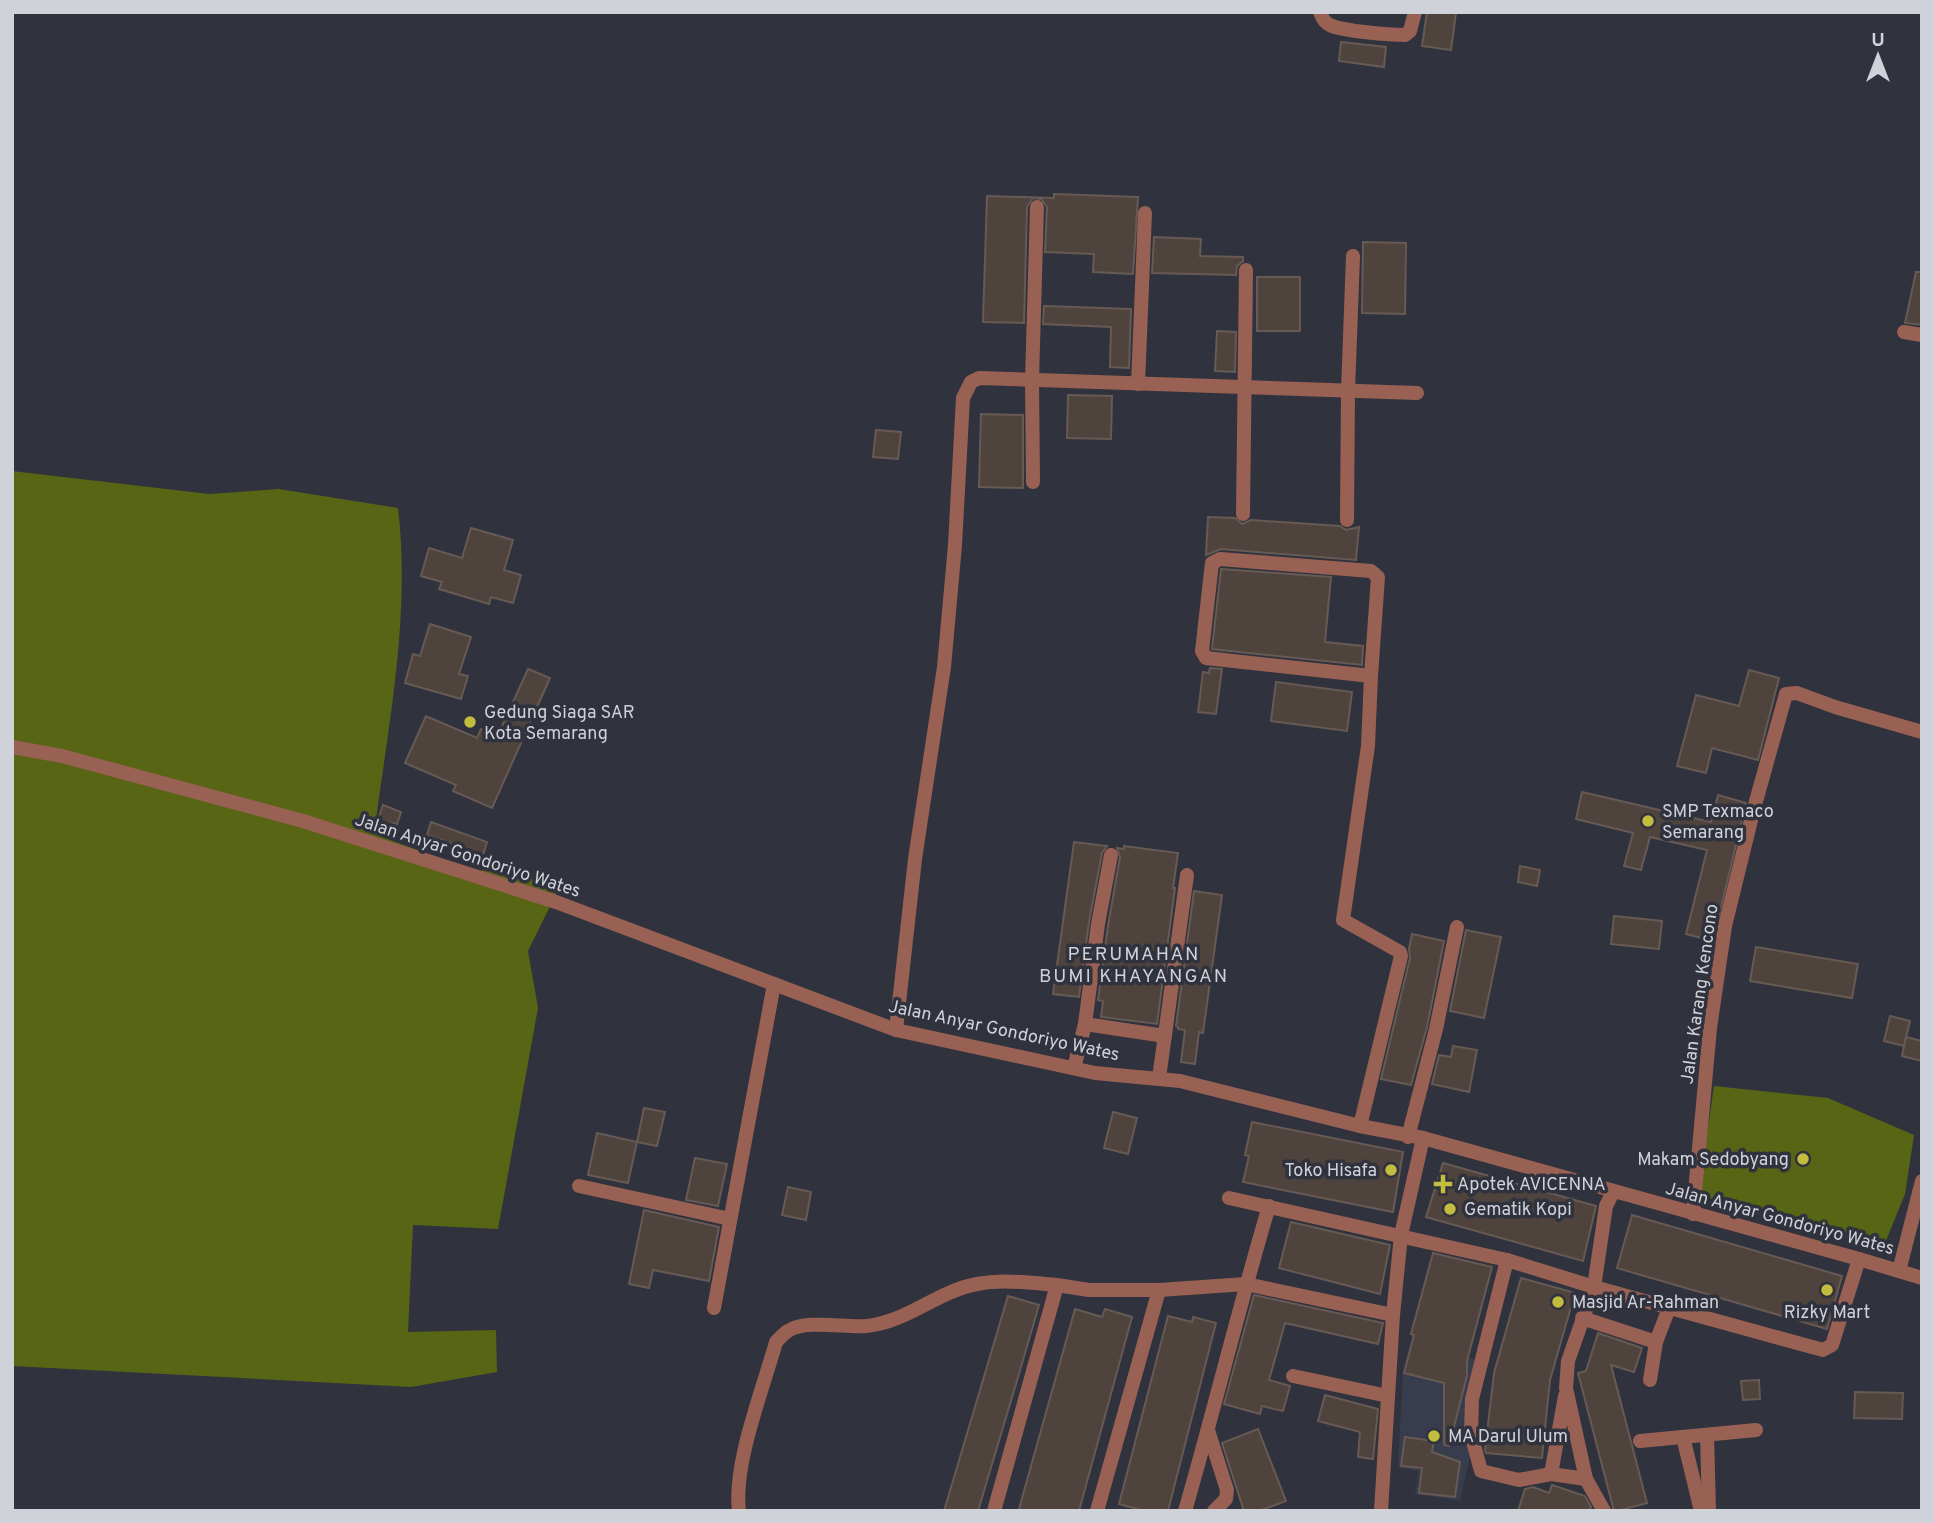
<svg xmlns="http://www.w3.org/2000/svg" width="1934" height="1523" viewBox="0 0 1934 1523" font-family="Overpass,sans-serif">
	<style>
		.built { fill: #383d4d }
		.green { fill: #576514 }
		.building { fill: #4f433e; stroke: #675a55; stroke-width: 2 }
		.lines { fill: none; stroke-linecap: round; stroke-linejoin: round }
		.minor { stroke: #996154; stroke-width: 14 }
		.tertiary { stroke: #996154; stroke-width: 14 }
		.poi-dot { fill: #c2bd3f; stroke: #30333d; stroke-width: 2.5 }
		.labels { text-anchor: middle; stroke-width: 7; stroke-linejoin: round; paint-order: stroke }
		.poi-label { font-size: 18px; fill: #d0d2d9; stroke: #30333d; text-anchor: start }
		.street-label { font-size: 18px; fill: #d0d2d9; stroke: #30333d }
		.neighbourhood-label { font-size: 19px; letter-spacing: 2px; fill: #d0d2d9; stroke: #30333d }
	</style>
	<rect width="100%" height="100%" fill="#30333d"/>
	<polygon class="built" points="1410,1343 1475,1359 1468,1416 1470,1457 1460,1501 1415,1494 1419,1471 1398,1467 1403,1374"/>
	<g class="green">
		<path d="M 12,471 L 209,494 L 279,489 L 398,508 C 411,616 388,726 374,834 L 480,873 L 487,862 L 559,888 L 528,951 L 538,1008 L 498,1229 L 413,1225 L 408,1332 L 496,1330 L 497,1372 L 411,1387 L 12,1366 Z"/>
		<polygon points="1714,1086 1828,1098 1914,1135 1905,1194 1883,1248 1698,1195"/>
	</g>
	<g class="building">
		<polygon points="1427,12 1456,12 1451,50 1422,46"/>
		<polygon points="1341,42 1386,47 1384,67 1339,61"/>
		<polygon points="1054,194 1138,197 1133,274 1093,272 1094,254 1045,252 1047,207 1041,199 1033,198 1027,207 1024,323 983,322 987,196 1054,198"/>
		<polygon points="1154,237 1201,239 1200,256 1243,257 1243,261 1237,266 1236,275 1152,273"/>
		<polygon points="1363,242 1406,243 1405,314 1362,313"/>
		<polygon points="1916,272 1922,272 1922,325 1905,323"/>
		<rect x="1257" y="277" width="43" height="54"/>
		<polygon points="1044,306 1131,309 1129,368 1110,367 1111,327 1043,324"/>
		<polygon points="1217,331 1236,332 1235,372 1215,371"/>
		<polygon points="1068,395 1112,396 1111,439 1067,438"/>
		<polygon points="981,414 1023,415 1023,488 979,487"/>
		<polygon points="876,430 901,432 898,459 873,457"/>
		<polygon points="1208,517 1235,518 1242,524 1251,520 1340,526 1346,530 1359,527 1356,560 1221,549 1206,555"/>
		<polygon points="471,528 513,540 504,570 521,575 513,603 491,597 489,604 439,589 442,582 421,576 429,548 462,558"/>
		<polygon points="1221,569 1331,577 1325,642 1363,646 1362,665 1212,649"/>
		<polygon points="430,624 471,637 459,674 468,676 461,699 405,683 413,654 420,656"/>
		<polygon points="1210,668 1222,669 1216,714 1198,712 1203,672 1209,673"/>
		<polygon points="528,669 550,678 492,808 453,791 456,785 405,763 426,716 477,738 481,729 497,737"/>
		<polygon points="1749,670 1779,678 1758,760 1712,748 1706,773 1677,766 1696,695 1739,706"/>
		<polygon points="1276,682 1352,692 1347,731 1271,721"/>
		<polygon points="1582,792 1711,822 1718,795 1746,803 1713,941 1686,934 1707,850 1650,837 1641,870 1624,866 1633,833 1576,819"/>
		<polygon points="383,805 401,812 397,824 392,823 387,835 374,831"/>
		<polygon points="431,822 487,842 483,855 427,835"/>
		<polygon points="1074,842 1107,846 1102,853 1089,922 1079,997 1053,994"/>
		<polygon points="1124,846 1178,853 1173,888 1175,888 1157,1024 1101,1017 1103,1001 1098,1000 1108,926 1120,857 1117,848 1124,849"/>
		<polygon points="1520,866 1540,870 1537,886 1518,882"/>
		<polygon points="1194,891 1222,895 1203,1033 1199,1032 1195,1064 1181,1062 1185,1030 1178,1029 1178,1027 1176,1026"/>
		<polygon points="1614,916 1662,921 1659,949 1611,944"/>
		<polygon points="1466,930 1501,937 1484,1018 1450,1011"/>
		<polygon points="1412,934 1444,941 1427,1027 1411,1085 1381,1079 1410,958 1409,949"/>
		<polygon points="1756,947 1858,964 1852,998 1750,981"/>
		<polygon points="1890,1016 1910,1021 1904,1046 1884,1041"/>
		<polygon points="1906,1037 1922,1041 1922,1061 1902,1056"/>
		<polygon points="1453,1046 1477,1050 1469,1092 1432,1084 1439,1055 1451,1057"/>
		<polygon points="644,1108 665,1112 657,1146 637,1142"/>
		<polygon points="1113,1112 1137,1118 1128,1154 1104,1148"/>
		<polygon points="1252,1122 1403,1152 1393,1212 1243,1182 1249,1156 1245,1155"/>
		<polygon points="597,1133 637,1142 628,1183 588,1175"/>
		<polygon points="695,1158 727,1164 718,1206 686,1200"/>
		<polygon points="1443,1163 1596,1206 1583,1261 1426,1217"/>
		<polygon points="788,1187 811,1192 806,1220 782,1215"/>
		<polygon points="644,1210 719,1227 709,1281 653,1270 649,1288 629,1284"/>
		<polygon points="1632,1215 1842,1276 1827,1329 1617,1268"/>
		<polygon points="1291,1222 1390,1245 1380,1294 1279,1268"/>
		<polygon points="1433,1253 1492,1267 1467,1361 1467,1376 1449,1446 1444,1445 1444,1383 1404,1373 1414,1335 1411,1334"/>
		<polygon points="1521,1278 1575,1293 1550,1380 1542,1458 1486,1453 1485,1450 1494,1373"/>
		<polygon points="1254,1295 1383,1323 1378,1344 1285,1323 1269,1380 1290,1386 1283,1411 1262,1406 1260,1414 1224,1404"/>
		<polygon points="1008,1296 1039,1305 1016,1384 978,1511 944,1511"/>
		<polygon points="1075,1309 1102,1317 1105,1309 1132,1317 1079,1511 1027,1511 1019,1509"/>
		<polygon points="1168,1316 1192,1322 1193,1317 1216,1323 1168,1511 1145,1511 1119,1504"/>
		<polygon points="1598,1333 1642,1348 1634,1372 1611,1365 1647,1503 1617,1511 1614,1511 1578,1373 1586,1371"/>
		<polygon points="1759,1380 1760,1399 1743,1400 1741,1381"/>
		<polygon points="1855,1392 1903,1393 1902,1419 1854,1418"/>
		<polygon points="1325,1395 1378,1409 1373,1459 1358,1457 1360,1432 1318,1421"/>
		<polygon points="1258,1429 1286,1501 1259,1511 1244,1511 1222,1443"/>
		<polygon points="1405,1437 1434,1441 1432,1452 1460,1462 1455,1497 1419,1493 1422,1468 1401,1466"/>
		<polygon points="1552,1485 1585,1496 1591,1507 1589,1511 1518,1511 1525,1489 1533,1487 1549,1493"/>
	</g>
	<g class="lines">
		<g class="minor">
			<path d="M 1320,12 C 1322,18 1325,23 1330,25 C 1341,31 1391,35 1405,35 L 1410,31 L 1415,12"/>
			<polyline points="1904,332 1922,335"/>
			<polyline points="1138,384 1145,213"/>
			<polyline points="1033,482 1032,380 1037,207"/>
			<polyline points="1243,514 1246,270"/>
			<polyline points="1347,520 1348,391 1353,256"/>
			<polyline points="1111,855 1098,924 1085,1024 1165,1036"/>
			<polyline points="896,1030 915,859 944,667 955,545 963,398 971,382 979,378 1417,393"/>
			<polyline points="1074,1068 1085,1024"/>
			<polyline points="1159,1078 1187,875"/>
			<polyline points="1360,1126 1401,956 1400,952 1343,920 1368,746 1371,676 1378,577 1371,571 1220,559 1212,563 1202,651 1206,658 1371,676"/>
			<polyline points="1408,1137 1436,1029 1457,927"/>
			<polyline points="579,1186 730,1219"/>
			<polyline points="1229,1198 1507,1260 1594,1287 1823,1350 1832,1345 1859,1259"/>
			<polyline points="1693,1214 1710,1028 1725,926 1753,812 1786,694 1797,693 1835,707 1922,732"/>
			<polyline points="1507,1260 1472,1399 1471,1434 1481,1471 1519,1480 1551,1474 1586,1479"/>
			<polyline points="1899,1271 1922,1181"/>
			<polyline points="714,1308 774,984"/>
			<polyline points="1582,1318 1656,1342"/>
			<polyline points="1293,1376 1388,1396"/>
			<polyline points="1650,1380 1656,1342 1669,1308"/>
			<polyline points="1208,1430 1227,1490 1226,1499 1214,1511"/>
			<polyline points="1707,1435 1709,1511"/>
			<polyline points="1683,1437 1701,1511"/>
			<polyline points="1640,1441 1756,1430"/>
			<polyline points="1551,1474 1565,1396"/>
			<path d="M 739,1511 C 733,1464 763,1389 776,1342 C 780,1338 784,1333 788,1331 C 806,1319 845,1328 867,1326 C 907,1322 938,1291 977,1284 C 1004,1279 1031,1283 1057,1285"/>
			<polyline points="994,1511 1057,1285 1089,1290 1159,1290 1246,1284 1393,1315"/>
			<polyline points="1097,1511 1159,1290"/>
			<path d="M 1185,1511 C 1214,1410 1239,1307 1269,1206"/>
			<polyline points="1381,1511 1393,1315 1401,1235 1423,1138"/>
			<polyline points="1604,1511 1586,1479 1566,1388 1568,1361 1594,1287 1606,1206 1613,1192"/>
		</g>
		<polyline class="tertiary" points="12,747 62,756 303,821 556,902 896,1030 1095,1073 1180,1081 1360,1126 1423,1138 1859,1259 1922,1278"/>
	</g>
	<g class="poi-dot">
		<circle cx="470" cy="722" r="7"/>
		<circle cx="1648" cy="821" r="7"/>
		<circle cx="1803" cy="1159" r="7"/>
		<circle cx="1391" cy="1170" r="7"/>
		<path d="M1439.5 1173.5h7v7h7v7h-7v7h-7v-7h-7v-7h7z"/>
		<circle cx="1450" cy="1209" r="7"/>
		<circle cx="1827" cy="1290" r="7"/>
		<circle cx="1558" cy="1302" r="7"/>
		<circle cx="1434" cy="1436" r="7"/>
	</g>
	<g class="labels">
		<g class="poi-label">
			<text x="484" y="718">Gedung Siaga SAR<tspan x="484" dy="21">Kota Semarang</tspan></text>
			<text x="1662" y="817">SMP Texmaco<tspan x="1662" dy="21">Semarang</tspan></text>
			<text x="1789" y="1165" text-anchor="end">Makam Sedobyang</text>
			<text x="1377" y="1176" text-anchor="end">Toko Hisafa</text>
			<text x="1457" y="1190">Apotek AVICENNA</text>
			<text x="1464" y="1215">Gematik Kopi</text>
			<text x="1572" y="1308">Masjid Ar-Rahman</text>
			<text x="1827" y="1318" text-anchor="middle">Rizky Mart</text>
			<text x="1448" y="1442">MA Darul Ulum</text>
		</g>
		<g class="street-label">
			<text transform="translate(468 855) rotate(18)" y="6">Jalan Anyar Gondoriyo Wates</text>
			<text transform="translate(1699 994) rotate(-82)" y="6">Jalan Karang Kencono</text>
			<text transform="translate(1004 1030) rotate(12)" y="6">Jalan Anyar Gondoriyo Wates</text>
			<text transform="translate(1780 1218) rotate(15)" y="6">Jalan Anyar Gondoriyo Wates</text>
		</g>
		<g class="neighbourhood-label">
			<text x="1134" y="960">PERUMAHAN<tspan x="1134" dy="22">BUMI KHAYANGAN</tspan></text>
		</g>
	</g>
	<rect width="1934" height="1523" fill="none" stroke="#d0d2d9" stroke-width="28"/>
	<g transform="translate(1878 56)" stroke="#30333d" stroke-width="5" paint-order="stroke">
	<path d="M0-5L12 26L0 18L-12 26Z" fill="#d0d2d9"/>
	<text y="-10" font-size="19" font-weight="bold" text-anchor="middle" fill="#d0d2d9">U</text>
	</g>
</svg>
